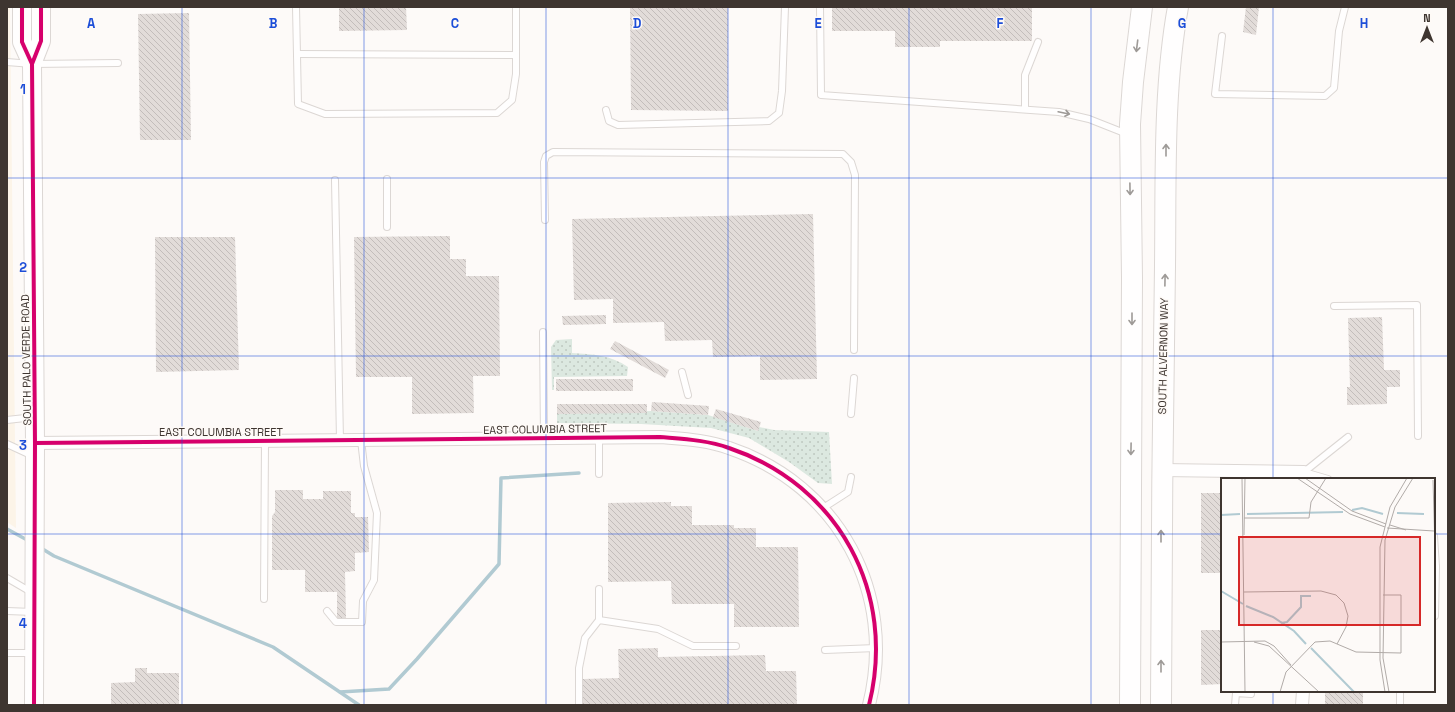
<svg xmlns="http://www.w3.org/2000/svg" width="1455" height="712" viewBox="0 0 1455 712" font-family="'Space Grotesk',sans-serif">
	<style>
		.commercial { fill: #fcf4e8 }
		.grass { fill: url(#grass-dots) }
		.lines { fill: none; stroke-linecap: round; stroke-linejoin: round }
		.stream { stroke: #b1cad2; stroke-width: 3.5 }
		.building { fill: url(#building-back-hatch) }
		.lane-casing { stroke: #dcd7d4; stroke-width: 8 }
		.street-casing { stroke: #dcd7d4; stroke-width: 14 }
		.secondary-casing { stroke: #dcd7d4; stroke-width: 20 }
		.primary-casing { stroke: #dcd7d4; stroke-width: 22 }
		.lane { stroke: #fffefe; stroke-width: 6 }
		.street { stroke: #fffefe; stroke-width: 12 }
		.secondary { stroke: #fffefe; stroke-width: 18 }
		.primary { stroke: #fffefe; stroke-width: 20 }
		.cycleway-casing { stroke: #fefaf7; stroke-width: 6 }
		.cycleway { stroke: #d6006c; stroke-width: 4 }
		.oneway { stroke: #9e9a97 }
		.grid { fill: none; stroke: #1d4ed8; stroke-width: 1; stroke-opacity: 0.55 }
		.labels { text-anchor: middle; stroke-width: 3; stroke-linejoin: round; paint-order: stroke }
		.street-label { font-size: 11px; fill: #3e3530; stroke: #fefaf7 }
		.inset-river { fill: none; stroke: #b1cad2; stroke-width: 2 }
		.inset-road { fill: none; stroke: #b1aba8; stroke-width: 1 }
		.view { fill: #d62828; fill-opacity: 0.15; stroke: #d62828; stroke-width: 2 }
		.inset-edge { fill: none; stroke: #3e3530; stroke-width: 2 }
		.grid-label { font-size: 13px; text-anchor: middle; font-weight: bold; fill: #1d4ed8; stroke: #fefaf7; stroke-width: 3; stroke-linejoin: round; paint-order: stroke }
	</style>
	<defs>
		<pattern id="grass-dots" width="8" height="8" patternUnits="userSpaceOnUse"><rect width="8" height="8" fill="#dce8e0"/><path d="M2 2h.1M6 6h.1" fill="none" stroke="#bec8c0" stroke-width="1.8" stroke-linecap="round"/></pattern>
		<pattern id="building-back-hatch" width="6" height="6" patternUnits="userSpaceOnUse"><rect width="6" height="6" fill="#e2dcd9"/><path d="M-1 5l2 2M0 0l6 6M5-1l2 2" fill="none" stroke="#c3bdbb"/></pattern>
	</defs>
	<rect width="100%" height="100%" fill="#fdfaf8"/>
	<polygon class="commercial" points="7,7 10,7 16,528 7,522"/>
	<g class="grass">
		<path d="M 572,339 L 572,353 C 592,354 611,355 628,367 L 627,376 L 554,377 L 554,390 L 552,390 L 551,347 L 556,340 Z"/>
		<polygon points="651,411 708,415 758,431 759,427 774,430 829,432 832,484 818,483 789,462 749,438 711,428 641,424 557,423 557,414"/>
	</g>
	<g class="lines">
		<g class="stream">
			<polyline points="7,529 29,541"/>
			<polyline points="41,548 54,556 273,647 359,705"/>
			<polyline points="340,692 389,689 417,659 499,564 501,478 579,473"/>
		</g>
	</g>
	<g class="building">
		<polygon points="339,7 406,7 407,30 339,31"/>
		<polygon points="630,7 728,7 728,111 631,110"/>
		<polygon points="832,7 1032,7 1032,41 940,41 940,47 895,47 895,31 832,31"/>
		<polygon points="1246,7 1259,7 1256,35 1243,32"/>
		<polygon points="189,13 191,140 140,140 138,14"/>
		<polygon points="813,214 817,379 760,380 760,356 713,357 712,340 665,341 664,322 613,323 613,299 574,300 572,219"/>
		<polygon points="450,236 450,259 466,259 466,276 499,276 500,376 473,376 474,413 412,414 412,377 356,377 354,237"/>
		<polygon points="155,237 235,237 239,370 156,372"/>
		<polygon points="606,315 606,324 563,325 562,316"/>
		<polygon points="1382,317 1384,370 1400,370 1400,387 1387,387 1387,404 1347,405 1347,387 1350,387 1348,318"/>
		<polygon points="615,341 669,370 665,378 610,349"/>
		<rect x="556" y="379" width="77" height="12"/>
		<polygon points="652,402 709,406 708,415 651,411"/>
		<polygon points="557,404 647,404 647,413 557,414"/>
		<polygon points="716,409 761,422 758,431 713,417"/>
		<polygon points="275,490 303,490 303,499 323,499 323,491 351,491 351,513 355,513 355,517 368,517 369,552 355,553 355,571 345,572 346,618 337,618 337,592 305,592 305,570 272,570 272,516 275,512"/>
		<rect x="1201" y="493" width="21" height="80"/>
		<polygon points="671,502 671,506 692,506 692,525 734,525 734,528 756,528 756,547 798,547 799,627 734,627 734,604 672,604 671,581 608,582 608,503"/>
		<polygon points="1201,630 1222,630 1222,684 1201,685"/>
		<polygon points="658,648 658,657 765,655 766,671 796,671 797,705 583,705 583,679 619,678 618,649"/>
		<polygon points="135,668 147,668 147,673 179,673 179,705 111,705 111,683 135,682"/>
		<rect x="1325" y="691" width="38" height="14"/>
	</g>
	<g class="lines">
		<g class="lane-casing">
			<g id="lane">
				<polyline points="296,7 298,104 325,114 497,113 512,100 516,74 516,7"/>
				<polyline points="820,7 821,95 1059,112 1089,119 1127,134"/>
				<polyline points="1222,36 1215,94 1325,96 1334,88 1339,31 1345,7"/>
				<polyline points="297,54 516,55"/>
				<polyline points="7,62 32,64 118,63"/>
				<polyline points="1025,109 1025,75 1038,42"/>
				<polyline points="606,110 609,121 618,125 769,121 779,113 782,91 785,7"/>
				<polyline points="387,179 387,227"/>
				<polyline points="335,180 340,440"/>
				<polyline points="545,220 544,162 546,156 553,152 843,154 851,162 855,175 854,350"/>
				<polyline points="1334,306 1417,305 1418,436"/>
				<polyline points="543,332 544,438"/>
				<polyline points="682,372 688,395"/>
				<polyline points="851,414 854,378"/>
				<polyline points="7,420 34,417"/>
				<polyline points="599,438 599,474"/>
				<polyline points="7,444 33,456"/>
				<polyline points="1304,472 1348,437"/>
				<polyline points="1304,472 1328,479"/>
				<polyline points="823,508 848,492 851,477"/>
				<polyline points="1434,536 1436,567 1434,567"/>
				<polyline points="7,578 31,592"/>
				<polyline points="264,599 265,441"/>
				<polyline points="7,611 33,612"/>
				<polyline points="327,611 336,622 362,622 363,601 374,580 377,513 364,466 361,440"/>
				<polyline points="1435,616 1436,567"/>
				<polyline points="599,620 599,589"/>
				<polyline points="825,650 876,648"/>
				<polyline points="7,653 33,653"/>
				<polyline points="1400,691 1400,705"/>
				<polyline points="579,705 579,668 585,638 599,620 658,629 693,646 736,646"/>
				<polyline points="1235,705 1236,693 1251,694"/>
			</g>
		</g>
		<g class="street-casing">
			<g id="street">
				<path d="M 35,443 L 660,437 C 683,439 707,440 729,448 C 839,485 897,593 869,705"/>
				<polyline points="1162,470 1304,472 1304,479"/>
				<polyline points="1302,705 1303,691"/>
			</g>
		</g>
		<g class="secondary-casing">
			<g id="secondary">
				<polyline points="22,7 22,42 32,64"/>
				<polyline points="34,705 35,443 32,64 41,41 41,7"/>
			</g>
		</g>
		<g class="primary-casing">
			<g id="primary">
				<polyline points="1130,705 1132,278 1130,124 1133,82 1142,7"/>
				<path d="M 1161,705 C 1161,559 1163,412 1165,266 C 1166,182 1163,89 1178,7"/>
			</g>
		</g>
		<use href="#lane" class="lane"/>
		<use href="#street" class="street"/>
		<use href="#secondary" class="secondary"/>
		<use href="#primary" class="primary"/>
		<g class="cycleway-casing">
			<g id="cycleway">
				<polyline points="22,7 22,42 32,64"/>
				<path d="M 35,443 L 660,437 C 683,439 707,440 729,448 C 839,485 897,593 869,705"/>
				<polyline points="34,705 35,443 32,64 41,41 41,7"/>
			</g>
		</g>
		<use href="#cycleway" class="cycleway"/>
	</g>
	<defs><path id="oneway-shaft" d="M-6 0H5M1.5-3L5.5 0L1.5 3" fill="none" stroke-width="1.6" stroke-linecap="round" stroke-linejoin="round"/></defs>
	<g class="oneway">
		<use href="#oneway-shaft" transform="translate(1137 46) rotate(97)"/>
		<use href="#oneway-shaft" transform="translate(1064 113) rotate(12)"/>
		<use href="#oneway-shaft" transform="translate(1166 150) rotate(-90)"/>
		<use href="#oneway-shaft" transform="translate(1130 189) rotate(89)"/>
		<use href="#oneway-shaft" transform="translate(1165 280) rotate(-89)"/>
		<use href="#oneway-shaft" transform="translate(1132 319) rotate(90)"/>
		<use href="#oneway-shaft" transform="translate(1131 449) rotate(91)"/>
		<use href="#oneway-shaft" transform="translate(1161 536) rotate(-90)"/>
		<use href="#oneway-shaft" transform="translate(1161 666) rotate(-90)"/>
	</g>
	<path class="grid" d="M 182,7 L 182,705M 364,7 L 364,705M 546,7 L 546,705M 728,7 L 728,705M 909,7 L 909,705M 1091,7 L 1091,705M 1273,7 L 1273,479M 7,178 L 1448,178M 7,356 L 1448,356M 7,534 L 1222,534M 1434,534 L 1448,534M 1273,691 L 1273,705"/>
	<g class="labels">
		<g class="street-label">
			<text transform="translate(1163 356) rotate(-89)" y="4">SOUTH ALVERNON WAY</text>
			<text transform="translate(26 360) rotate(-91)" y="4">SOUTH PALO VERDE ROAD</text>
			<text transform="translate(545 429) rotate(-1)" y="4">EAST COLUMBIA STREET</text>
			<text x="221" y="436">EAST COLUMBIA STREET</text>
		</g>
	</g>
	<g transform="translate(1221 478)">
		<rect width="214" height="214" fill="#fdfaf8"/>
		<path class="inset-river" d="M 131,32 L 141,30 L 162,36M 176,35 L 203,36M 26,36 L 122,34M 0,37 L 19,36M 0,113 L 22,126M 25,128 L 52,139 L 73,153 L 85,166M 60,145 L 66,144 L 80,129 L 80,118 L 90,118M 90,170 L 133,214"/>
		<path class="inset-road" d="M 21,0 L 24,214M 76,0 L 129,36 L 164,49M 84,0 L 131,33 L 165,46M 212,2 L 214,71M 23,40 L 88,40M 88,40 L 90,24 L 105,0M 169,47 L 185,52M 166,50 L 213,53M 23,57 L 24,0M 23,114 L 100,113 L 115,117 L 123,125 L 127,138 L 125,149 L 116,166M 0,164 L 44,163 L 53,168 L 70,187M 33,164 L 48,168 L 98,214M 59,214 L 65,194 L 94,164 L 109,163 L 135,174 L 180,175 L 180,117 L 162,117M 164,214 L 159,182 L 159,69 L 169,29 L 186,0M 168,214 L 162,180 L 164,62 L 174,29 L 192,0"/>
		<path class="view" d="M 18,59 L 199,59 L 199,147 L 18,147 Z"/>
		<rect width="214" height="214" class="inset-edge"/>
	</g>
	<g class="grid-label">
		<text x="91" y="28">A</text>
		<text x="273" y="28">B</text>
		<text x="455" y="28">C</text>
		<text x="637" y="28">D</text>
		<text x="818" y="28">E</text>
		<text x="1000" y="28">F</text>
		<text x="1182" y="28">G</text>
		<text x="1364" y="28">H</text>
		<text x="23" y="94">1</text>
		<text x="23" y="272">2</text>
		<text x="23" y="450">3</text>
		<text x="23" y="628">4</text>
	</g>
	<rect width="1455" height="712" fill="none" stroke="#3e3530" stroke-width="16"/>
	<g transform="translate(1427 28)" stroke="#fefaf7" stroke-width="3" paint-order="stroke">
	<path d="M0-3L7 15L0 10L-7 15Z" fill="#3e3530"/>
	<text y="-6" font-size="11" font-weight="bold" text-anchor="middle" fill="#3e3530">N</text>
	</g>
</svg>
